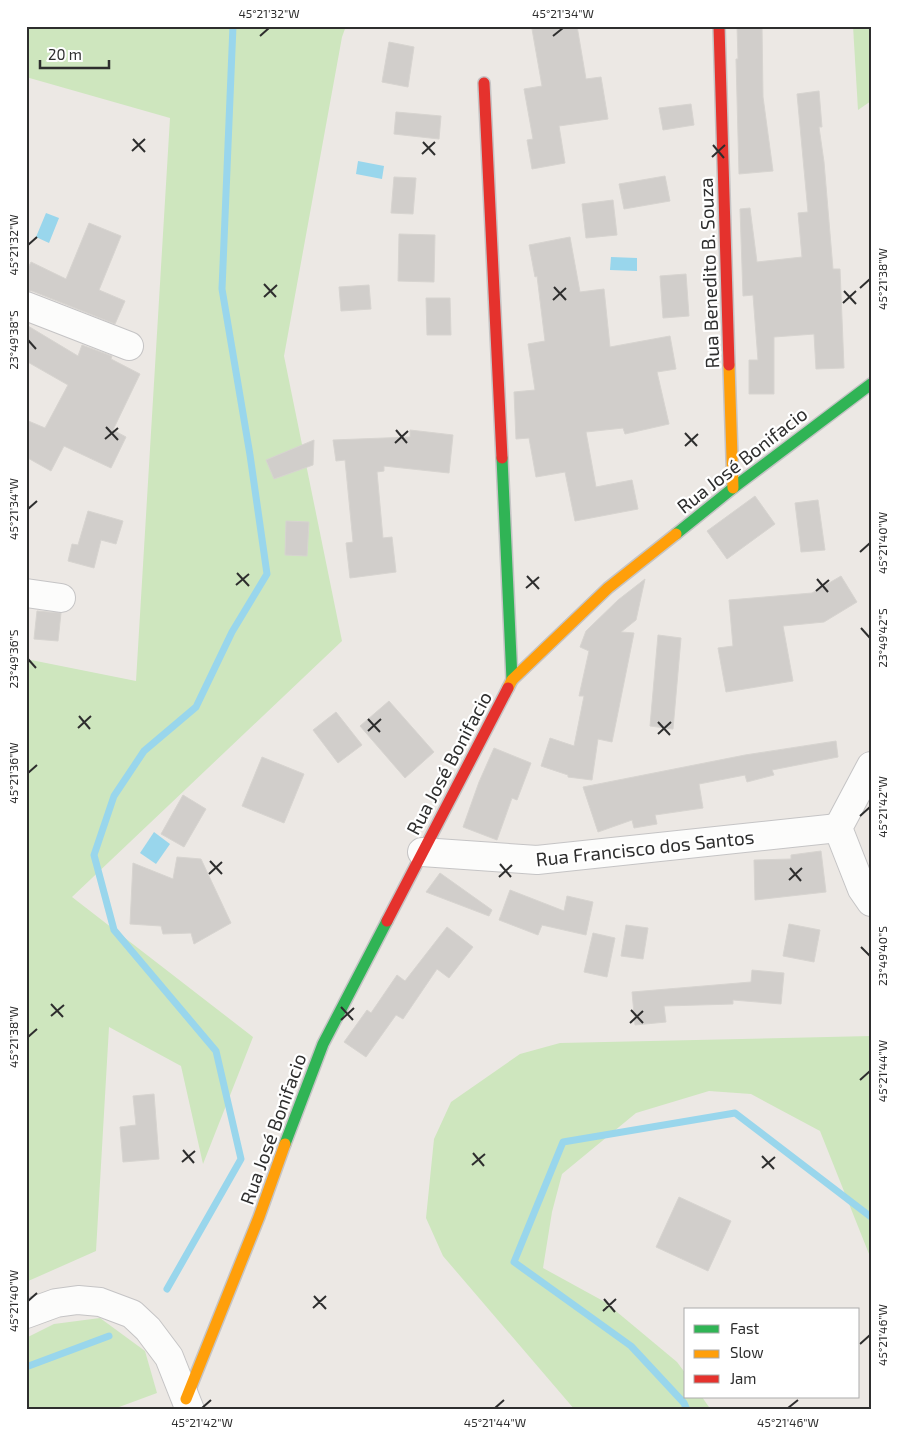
<svg xmlns="http://www.w3.org/2000/svg" width="897" height="1436" viewBox="0 0 897 1436" font-family="'Exo 2',sans-serif">
	<style>
		.green { fill: #cee6be }
		.water { fill: #99d6ec }
		.lines { fill: none; stroke-linecap: round; stroke-linejoin: round }
		.stream { stroke: #99d6ec; stroke-width: 7 }
		.building { fill: #d1cecb; stroke: #d7d4d0 }
		.street-casing { stroke: #c5c4c5; stroke-width: 30 }
		.fast-casing { stroke: #c5c4c5; stroke-width: 14 }
		.slow-casing { stroke: #c5c4c5; stroke-width: 14 }
		.jam-casing { stroke: #c5c4c5; stroke-width: 14 }
		.street { stroke: #fcfcfb; stroke-width: 28 }
		.fast { stroke: #30b455; stroke-width: 11 }
		.slow { stroke: #ff9f0a; stroke-width: 11 }
		.jam { stroke: #e5322d; stroke-width: 11 }
		.ticks { fill: none; stroke: #2e2e2e; stroke-width: 2 }
		.labels { text-anchor: middle; stroke-width: 4.5; stroke-linejoin: round; paint-order: stroke }
		.street-label { font-size: 19px; fill: #2e2e2e; stroke: #fff }
		.neatline { fill: none; stroke: #2e2e2e; stroke-width: 2 }
		.ticks-label { font-size: 12px; text-anchor: middle; fill: #2e2e2e }
	</style>
	<rect width="100%" height="100%" fill="#ece8e4"/>
	<g class="green">
		<polygon points="26,26 346,26 342,37 284,356 342,641 72,897 253,1037 203,1164 181,1066 109,1027 96,1251 26,1282 26,659 136,681 170,118 26,77"/>
		<polygon points="853,26 871,26 871,101 858,110"/>
		<polygon points="871,1036 871,1259 820,1131 751,1094 709,1091 636,1113 562,1174 552,1212 543,1268 605,1302 677,1362 686,1374 686,1397 702,1397 711,1410 575,1410 443,1256 426,1218 434,1139 451,1102 520,1054 560,1043"/>
		<polygon points="100,1318 145,1351 157,1393 111,1410 26,1410 26,1338 54,1324"/>
	</g>
	<g class="water">
		<polygon points="358,161 384,166 382,179 356,174"/>
		<polygon points="46,213 59,218 49,243 36,237"/>
		<polygon points="611,257 637,258 637,271 610,270"/>
		<polygon points="154,832 170,844 156,864 140,853"/>
	</g>
	<g class="lines">
		<g class="stream">
			<polyline points="167,1289 241,1159 216,1051 114,930 94,855 114,796 144,751 196,707 232,632 267,574 250,455 222,289 233,26"/>
			<polyline points="26,1367 109,1336"/>
			<polyline points="687,1410 684,1403 631,1346 514,1262 563,1142 735,1113 871,1217"/>
		</g>
	</g>
	<g class="building">
		<polygon points="550,26 577,26 586,79 601,77 608,119 559,126 565,163 532,169 527,140 533,139 524,89 542,86 532,29"/>
		<polygon points="737,26 762,26 763,97 773,171 739,174 736,59 738,59"/>
		<polygon points="389,42 414,47 408,87 382,82"/>
		<polygon points="819,91 822,127 819,127 824,162 833,269 840,269 844,368 816,369 814,334 774,337 774,394 749,394 749,360 758,360 753,295 743,296 740,209 750,208 757,262 802,257 798,213 808,212 797,94"/>
		<polygon points="691,104 694,125 663,130 659,108"/>
		<polygon points="396,112 441,116 439,139 394,134"/>
		<polygon points="665,176 670,201 624,209 619,184"/>
		<polygon points="394,177 416,178 413,214 391,213"/>
		<polygon points="613,200 617,235 586,238 582,204"/>
		<polygon points="89,223 121,236 99,290 125,301 115,324 32,291 26,291 26,272 31,262 66,279"/>
		<polygon points="399,234 435,235 434,282 398,281"/>
		<polygon points="570,237 580,292 604,289 610,347 670,336 676,369 657,372 669,424 625,434 623,428 586,432 596,487 632,480 638,509 575,521 565,472 536,477 529,438 516,439 514,392 535,390 528,344 545,341 537,276 535,277 529,245"/>
		<polygon points="686,274 689,316 663,318 660,276"/>
		<polygon points="369,285 371,309 341,311 339,287"/>
		<polygon points="426,298 450,298 451,335 427,335"/>
		<polygon points="26,323 29,324 28,326 78,356 82,345 112,356 111,359 140,374 113,430 126,437 111,468 64,446 51,471 26,457 26,420 45,428 68,385 26,361"/>
		<polygon points="410,430 453,435 449,473 384,466 384,471 377,472 383,538 392,537 396,572 350,578 346,543 353,542 345,460 336,461 333,440 410,437"/>
		<polygon points="314,440 313,465 274,479 266,460"/>
		<polygon points="755,496 775,524 727,559 707,531"/>
		<polygon points="818,500 825,550 801,552 795,503"/>
		<polygon points="88,511 123,521 116,544 101,540 94,568 68,561 72,544 78,545"/>
		<polygon points="286,521 309,522 307,556 285,555"/>
		<polygon points="841,576 857,602 824,622 783,626 793,681 726,692 718,648 733,646 729,600 812,593"/>
		<polygon points="645,579 636,620 621,632 634,633 612,742 598,739 592,780 568,777 568,775 541,766 550,738 574,746 584,696 579,696 589,651 580,647 586,631 618,600"/>
		<polygon points="37,611 61,613 58,641 34,639"/>
		<polygon points="658,635 681,638 673,729 650,726"/>
		<polygon points="389,701 434,752 405,778 360,726"/>
		<polygon points="336,712 362,745 338,763 313,730"/>
		<polygon points="836,741 838,757 772,770 774,775 747,782 745,775 699,784 703,808 655,815 657,824 634,828 632,820 598,832 583,787 745,755"/>
		<polygon points="494,748 531,763 517,800 512,798 497,840 463,827 479,782"/>
		<polygon points="262,757 304,774 284,823 242,806"/>
		<polygon points="183,795 206,809 184,847 161,834"/>
		<polygon points="821,851 826,892 755,900 754,860 791,859 791,855"/>
		<polygon points="177,857 201,859 231,923 194,944 191,933 163,934 161,926 130,924 133,863 173,879"/>
		<polygon points="440,873 492,910 489,916 426,892"/>
		<polygon points="510,890 564,911 567,896 593,902 586,935 542,925 538,935 499,920"/>
		<polygon points="789,924 820,930 814,962 783,956"/>
		<polygon points="626,925 648,928 643,959 621,956"/>
		<polygon points="447,927 473,947 449,978 437,969 403,1019 396,1015 366,1057 344,1042 367,1010 371,1013 397,975 405,981"/>
		<polygon points="593,933 615,938 607,977 584,972"/>
		<polygon points="752,970 784,973 781,1004 733,1000 733,1004 664,1006 666,1022 635,1025 632,992 751,982"/>
		<polygon points="154,1094 159,1159 123,1162 120,1127 136,1125 133,1096"/>
		<polygon points="679,1197 731,1221 708,1271 656,1247"/>
	</g>
	<g class="lines">
		<g class="street-casing">
			<g id="street">
				<polyline points="26,306 129,346"/>
				<polyline points="26,593 61,598"/>
				<polyline points="871,766 838,828 862,889 871,902"/>
				<polyline points="422,852 537,860 838,828"/>
				<polyline points="26,1314 56,1303 78,1300 100,1302 132,1314 148,1329 169,1357 190,1410"/>
			</g>
		</g>
		<g class="fast-casing">
			<g id="fast">
				<polyline points="502,458 512,680"/>
				<polyline points="676,534 733,488 871,384"/>
				<polyline points="285,1144 323,1044 387,921"/>
			</g>
		</g>
		<g class="slow-casing">
			<g id="slow">
				<polyline points="729,365 733,488"/>
				<polyline points="508,688 512,680 608,588 676,534"/>
				<polyline points="186,1399 259,1217 285,1144"/>
			</g>
		</g>
		<g class="jam-casing">
			<g id="jam">
				<polyline points="719,26 729,365"/>
				<polyline points="484,83 502,458"/>
				<polyline points="387,921 508,688"/>
			</g>
		</g>
		<use href="#street" class="street"/>
		<use href="#fast" class="fast"/>
		<use href="#slow" class="slow"/>
		<use href="#jam" class="jam"/>
	</g>
	<path class="ticks" d="M 260,36 L 269,28M 553,36 L 563,28M 133,139 L 145,152M 423,142 L 435,155M 713,145 L 724,158M 132,151 L 145,139M 422,154 L 435,142M 712,157 L 725,145M 28,245 L 37,237M 264,284 L 276,297M 554,287 L 566,300M 860,288 L 870,279M 844,291 L 856,304M 264,297 L 277,285M 553,300 L 566,288M 843,303 L 856,291M 28,340 L 36,349M 106,427 L 118,440M 396,430 L 407,443M 685,433 L 697,446M 105,439 L 118,428M 395,443 L 408,431M 685,446 L 698,434M 28,509 L 37,501M 860,552 L 870,543M 237,573 L 249,586M 527,576 L 539,589M 817,579 L 828,592M 236,585 L 249,574M 526,588 L 539,577M 816,591 L 829,580M 861,628 L 870,638M 28,659 L 36,668M 79,716 L 90,729M 368,719 L 380,732M 658,722 L 670,735M 78,728 L 91,716M 368,731 L 381,719M 658,734 L 671,722M 28,773 L 37,765M 860,816 L 870,807M 210,861 L 222,874M 500,864 L 511,877M 790,868 L 801,881M 209,874 L 222,862M 499,877 L 512,865M 789,880 L 802,868M 861,947 L 870,956M 51,1004 L 63,1017M 341,1007 L 353,1020M 631,1010 L 643,1023M 51,1016 L 64,1005M 341,1020 L 354,1008M 630,1023 L 643,1011M 28,1037 L 37,1029M 860,1080 L 870,1071M 183,1150 L 194,1163M 473,1153 L 484,1166M 762,1156 L 774,1169M 182,1162 L 195,1151M 472,1165 L 485,1154M 762,1168 L 775,1157M 314,1296 L 326,1309M 604,1299 L 615,1312M 28,1301 L 37,1293M 313,1308 L 326,1296M 603,1311 L 616,1299M 860,1344 L 870,1335M 202,1408 L 211,1400M 495,1408 L 504,1400M 788,1408 L 798,1400"/>
	<g class="labels">
		<g class="street-label">
			<text transform="translate(709 273) rotate(-92)" y="7">Rua Benedito B. Souza</text>
			<text transform="translate(742 460) rotate(-38)" y="7">Rua José Bonifacio</text>
			<text transform="translate(449 763) rotate(-62)" y="7">Rua José Bonifacio</text>
			<text transform="translate(645 848) rotate(-6)" y="7">Rua Francisco dos Santos</text>
			<text transform="translate(273 1129) rotate(-70)" y="7">Rua José Bonifacio</text>
		</g>
	</g>
	<rect width="897" height="1436" fill="none" stroke="#ffffff" stroke-width="55"/>
	<rect x="684" y="1308" width="175" height="90" fill="#ffffff" stroke="#ababab"/>
	<rect x="694" y="1325" width="25" height="8" fill="#30b455" stroke="#ababab"/>
	<text x="730" y="1334" font-size="15" fill="#2e2e2e">Fast</text>
	<rect x="694" y="1350" width="25" height="8" fill="#ff9f0a" stroke="#ababab"/>
	<text x="730" y="1358" font-size="15" fill="#2e2e2e">Slow</text>
	<rect x="694" y="1375" width="25" height="8" fill="#e5322d" stroke="#ababab"/>
	<text x="730" y="1384" font-size="15" fill="#2e2e2e">Jam</text>
	<path d="M40 60v8h69v-8" fill="none" stroke="#2e2e2e" stroke-width="2.5"/>
	<text x="48" y="60" font-size="15" fill="#2e2e2e" stroke="#ffffff" stroke-width="4" paint-order="stroke">20 m</text>
	<rect x="28" y="28" width="842" height="1380" class="neatline"/>
	<g class="ticks-label">
		<text x="269" y="18">45°21'32"W</text>
		<text x="563" y="18">45°21'34"W</text>
		<text transform="translate(14 245) rotate(-90)" y="4">45°21'32"W</text>
		<text transform="translate(883 279) rotate(-90)" y="4">45°21'38"W</text>
		<text transform="translate(14 340) rotate(-90)" y="4">23°49'38"S</text>
		<text transform="translate(14 509) rotate(-90)" y="4">45°21'34"W</text>
		<text transform="translate(883 543) rotate(-90)" y="4">45°21'40"W</text>
		<text transform="translate(883 638) rotate(-90)" y="4">23°49'42"S</text>
		<text transform="translate(14 659) rotate(-90)" y="4">23°49'36"S</text>
		<text transform="translate(14 773) rotate(-90)" y="4">45°21'36"W</text>
		<text transform="translate(883 807) rotate(-90)" y="4">45°21'42"W</text>
		<text transform="translate(883 956) rotate(-90)" y="4">23°49'40"S</text>
		<text transform="translate(14 1037) rotate(-90)" y="4">45°21'38"W</text>
		<text transform="translate(883 1071) rotate(-90)" y="4">45°21'44"W</text>
		<text transform="translate(14 1301) rotate(-90)" y="4">45°21'40"W</text>
		<text transform="translate(883 1335) rotate(-90)" y="4">45°21'46"W</text>
		<text x="202" y="1427">45°21'42"W</text>
		<text x="495" y="1427">45°21'44"W</text>
		<text x="788" y="1427">45°21'46"W</text>
	</g>
</svg>
